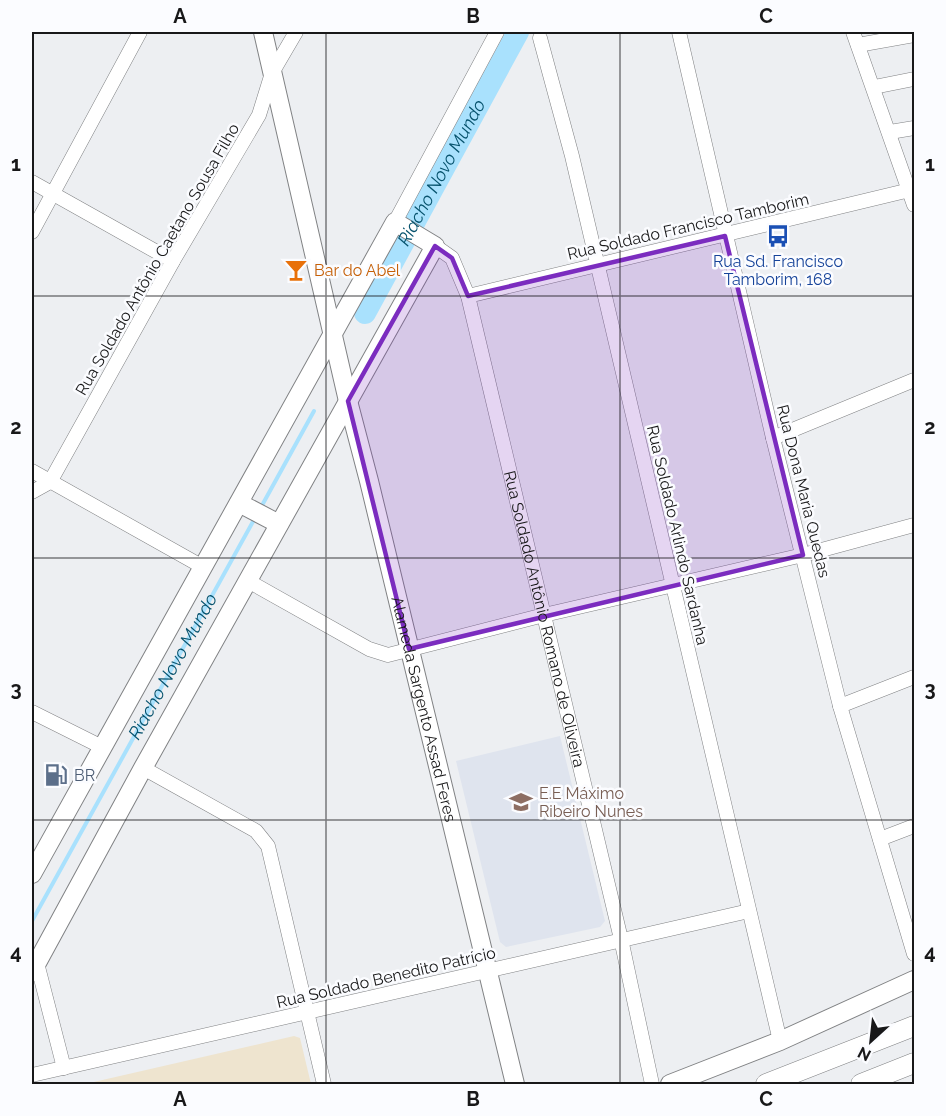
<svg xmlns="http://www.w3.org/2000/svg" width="946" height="1116" viewBox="0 0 946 1116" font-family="Raleway,sans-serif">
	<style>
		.built { fill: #dfe4ee }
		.industrial { fill: #eee4cf }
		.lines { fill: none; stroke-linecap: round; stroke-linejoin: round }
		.stream { stroke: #a9e1fd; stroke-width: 4 }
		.river { stroke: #a9e1fd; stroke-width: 22 }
		.minor-casing { stroke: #808284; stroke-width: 15 }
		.major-casing { stroke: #808284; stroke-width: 20 }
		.highway-casing { stroke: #808284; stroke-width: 21 }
		.minor { stroke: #fff; stroke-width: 14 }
		.major { stroke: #fff; stroke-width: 18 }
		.highway { stroke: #fff; stroke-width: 20 }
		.marked { fill: #7b2cbf; fill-opacity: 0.2; stroke: #7b2cbf; stroke-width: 4.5; stroke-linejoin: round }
		.grid { fill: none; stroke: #181819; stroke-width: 1.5; stroke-opacity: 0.55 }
		.labels { text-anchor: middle; stroke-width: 5; stroke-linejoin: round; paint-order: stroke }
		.street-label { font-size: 16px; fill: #181819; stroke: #fbfcff }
		.transit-label { font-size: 16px; fill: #164399; stroke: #fbfcff }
		.food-label { font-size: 16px; fill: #c56008; stroke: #fbfcff; text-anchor: start }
		.service-label { font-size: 16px; fill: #4e5e75; stroke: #fbfcff; text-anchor: start }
		.education-label { font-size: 16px; fill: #785e54; stroke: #fbfcff; text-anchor: start }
		.water-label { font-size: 18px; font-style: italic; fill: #07536e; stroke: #fbfcff }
		.neatline { fill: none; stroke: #181819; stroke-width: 2 }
		.grid-label { font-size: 20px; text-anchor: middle; font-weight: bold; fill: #181819 }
	</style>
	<rect width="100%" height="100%" fill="#edeff2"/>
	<polygon class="built" points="560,736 605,921 600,927 506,947 500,942 456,761"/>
	<polygon class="industrial" points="294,1036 300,1038 311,1084 85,1084"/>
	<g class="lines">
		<g class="stream">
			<polyline points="260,509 314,411"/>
			<path id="s1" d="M 32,921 L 255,518"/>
		</g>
		<path class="river" id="s2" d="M 365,313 L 518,32"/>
		<g class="minor-casing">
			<g id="minor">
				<polyline points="679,32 773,438 840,706 914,954"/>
				<polyline points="853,32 914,205"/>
				<polyline points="540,38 572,156 780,1041"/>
				<polyline points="858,45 914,35"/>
				<polyline points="874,87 914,79"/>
				<polyline points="890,132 914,128"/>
				<polyline points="32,182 173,261"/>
				<polyline points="395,222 497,32"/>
				<polyline points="32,232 140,32"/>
				<path id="s3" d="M 435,246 L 452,258 L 468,296 L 621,939 L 652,1084"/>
				<polyline points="468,296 914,189"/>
				<polyline points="773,438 914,380"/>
				<polyline points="32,471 203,567"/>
				<polyline points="32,492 50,482 173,261 259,115 272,73 296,32"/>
				<polyline points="248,581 369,649 388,655 544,615 803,555 914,525"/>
				<polyline points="840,706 914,677"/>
				<polyline points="32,712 102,747"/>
				<polyline points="143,768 256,831 268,846 324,1084"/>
				<polyline points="880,839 914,826"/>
				<polyline points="37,963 64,1068"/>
				<polyline points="32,1075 749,911"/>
			</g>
		</g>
		<g class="major-casing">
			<g id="major">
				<path id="s4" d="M 263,32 L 348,401 L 369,481 L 515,1084"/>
				<polyline points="239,503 279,524"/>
				<polyline points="32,874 395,222 435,246 143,768 32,972"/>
				<polyline points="670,1084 780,1041 914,980"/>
			</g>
		</g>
		<g class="highway-casing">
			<g id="highway">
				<polyline points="766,1084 914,1026"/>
				<polyline points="861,1084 914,1063"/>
			</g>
		</g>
		<use href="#minor" class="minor"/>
		<use href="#major" class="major"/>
		<use href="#highway" class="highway"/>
	</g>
	<path class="marked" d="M 725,236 L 803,555 L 409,649 L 348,401 L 435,246 L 452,258 L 468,296 Z"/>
	<path class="grid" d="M 326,32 L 326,1084M 620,32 L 620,1084M 32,296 L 914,296M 32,558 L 914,558M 32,820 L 914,820"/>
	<defs>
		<g id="bus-bare" transform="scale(1.8)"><path d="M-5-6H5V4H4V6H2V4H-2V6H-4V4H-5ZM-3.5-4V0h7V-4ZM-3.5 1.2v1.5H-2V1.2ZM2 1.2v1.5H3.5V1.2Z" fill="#1a4fb4" stroke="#fbfcff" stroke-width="2.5" paint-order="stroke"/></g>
		<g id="bar-bare" transform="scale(1.8)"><path d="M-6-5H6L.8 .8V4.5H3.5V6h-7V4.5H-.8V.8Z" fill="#e8710a" stroke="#fbfcff" stroke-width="2.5" paint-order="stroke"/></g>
		<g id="fuel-bare" transform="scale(1.8)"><path d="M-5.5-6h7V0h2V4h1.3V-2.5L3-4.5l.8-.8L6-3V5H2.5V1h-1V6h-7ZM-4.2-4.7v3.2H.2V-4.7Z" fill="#5c6f8a" stroke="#fbfcff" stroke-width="2.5" paint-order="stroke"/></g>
		<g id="school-bare" transform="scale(1.8)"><path d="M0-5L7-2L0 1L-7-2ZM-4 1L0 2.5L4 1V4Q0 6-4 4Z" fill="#8d6e63" stroke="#fbfcff" stroke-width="2.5" paint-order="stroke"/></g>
	</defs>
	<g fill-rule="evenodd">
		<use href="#bus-bare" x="778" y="236"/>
		<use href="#bar-bare" x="296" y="270"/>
		<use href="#fuel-bare" x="56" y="775"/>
		<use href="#school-bare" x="521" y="802"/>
	</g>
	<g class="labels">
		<g class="street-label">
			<text transform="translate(688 226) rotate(-13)" y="6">Rua Soldado Francisco Tamborim</text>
			<text transform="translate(157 259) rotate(-60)" y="6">Rua Soldado Antônio Caetano Sousa Filho</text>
			<text transform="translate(804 491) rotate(76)" y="6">Rua Dona Maria Quedas</text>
			<text transform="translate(678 535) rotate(77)" y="6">Rua Soldado Arlindo Sardanha</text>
			<text dy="6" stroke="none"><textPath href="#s3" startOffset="394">Rua Soldado Antônio Romano de Oliveira</textPath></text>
			<text dy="6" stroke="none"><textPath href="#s4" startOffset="696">Alameda Sargento Assad Feres</textPath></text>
			<text transform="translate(386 977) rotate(-13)" y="6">Rua Soldado Benedito Patrício</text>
		</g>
		<g class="transit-label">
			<text x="778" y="267">Rua Sd. Francisco<tspan x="778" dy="18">Tamborim, 168</tspan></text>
		</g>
		<g class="food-label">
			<text x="314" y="276">Bar do Abel</text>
		</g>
		<g class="service-label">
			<text x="74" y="781">BR</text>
		</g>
		<g class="education-label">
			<text x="539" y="799">E.E Máximo<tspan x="539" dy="18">Ribeiro Nunes</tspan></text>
		</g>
		<g class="water-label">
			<text dy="6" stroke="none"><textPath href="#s2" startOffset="160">Riacho Novo Mundo</textPath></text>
			<text dy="6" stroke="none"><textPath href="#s1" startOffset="291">Riacho Novo Mundo</textPath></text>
		</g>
	</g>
	<rect width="946" height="1116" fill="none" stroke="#fbfcff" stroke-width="66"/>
	<g transform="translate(871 1041) rotate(207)" stroke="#fbfcff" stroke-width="4.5" paint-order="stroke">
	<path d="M0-4.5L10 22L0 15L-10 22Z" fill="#181819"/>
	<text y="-9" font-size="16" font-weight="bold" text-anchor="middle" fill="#181819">N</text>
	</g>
	<rect x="33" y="33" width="880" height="1050" class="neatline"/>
	<g class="grid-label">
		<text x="180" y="23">A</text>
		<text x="473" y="23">B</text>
		<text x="766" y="23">C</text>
		<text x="16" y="171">1</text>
		<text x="930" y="171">1</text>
		<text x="16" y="434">2</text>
		<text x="930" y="434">2</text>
		<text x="16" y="696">3</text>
		<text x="930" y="696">3</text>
		<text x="16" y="959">4</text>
		<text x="930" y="959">4</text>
		<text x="180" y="1106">A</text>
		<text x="473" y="1106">B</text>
		<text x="766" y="1106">C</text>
	</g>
</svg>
